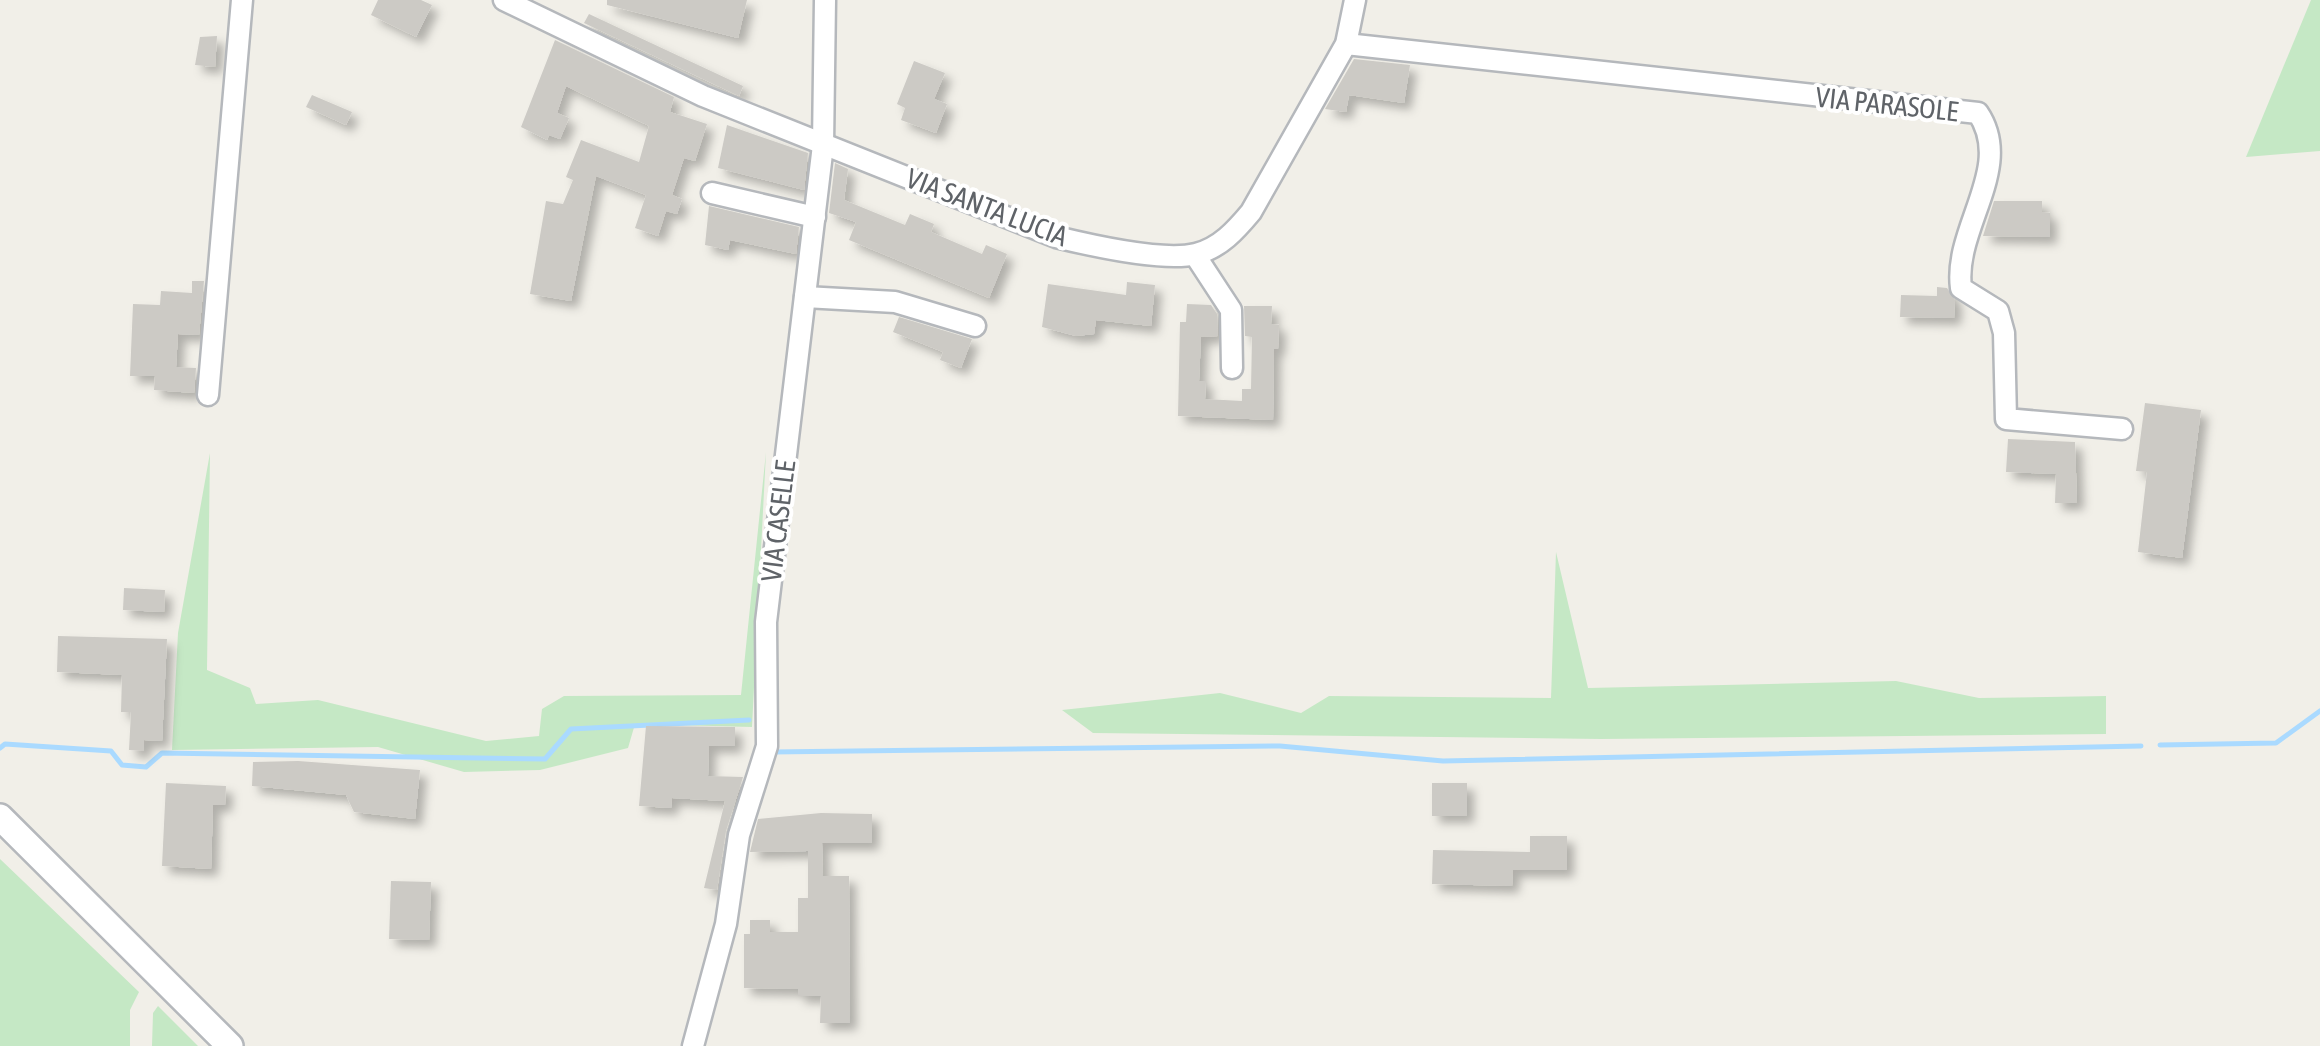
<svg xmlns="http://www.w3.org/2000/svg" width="2320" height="1046" viewBox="0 0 2320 1046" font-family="'Asap Condensed',sans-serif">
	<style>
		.green { fill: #c5e8c5 }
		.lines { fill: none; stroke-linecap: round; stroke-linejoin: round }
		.stream { stroke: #aadaff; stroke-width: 5 }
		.building { fill: #cccac5; filter: url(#shadow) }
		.minor-casing { stroke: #b5b8bc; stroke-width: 25 }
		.tertiary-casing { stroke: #b5b8bc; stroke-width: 30 }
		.minor { stroke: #fff; stroke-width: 20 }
		.tertiary { stroke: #fff; stroke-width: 25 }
		.labels { text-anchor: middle; stroke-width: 8; stroke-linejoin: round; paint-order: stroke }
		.street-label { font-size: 28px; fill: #5f6368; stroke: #fff }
	</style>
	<defs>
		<filter id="shadow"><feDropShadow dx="7" dy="7" stdDeviation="5" flood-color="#0004"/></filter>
	</defs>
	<rect width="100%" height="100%" fill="#f1efe8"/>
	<g class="green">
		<polygon points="2311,0 2320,0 2320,151 2246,157"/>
		<polygon points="766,452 752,727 635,724 628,748 540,770 464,772 378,747 172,750 178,633 210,453 207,670 250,688 256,704 318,700 486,741 539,736 542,709 564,696 741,695"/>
		<polygon points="1556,552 1588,688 1896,681 1979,698 2106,696 2106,734 1601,739 1093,733 1062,710 1220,693 1301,713 1329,696 1551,698"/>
		<polygon points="0,859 139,992 130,1010 130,1046 0,1046"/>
		<polygon points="158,1006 198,1046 152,1046 153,1013"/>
	</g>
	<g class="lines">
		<g class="stream">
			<polyline points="2160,745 2276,743 2320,711"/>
			<polyline points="0,748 5,744 111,751 122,765 146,767 162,753 545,759 571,729 749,720"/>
			<polyline points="771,752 1280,746 1443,761 2141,746"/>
		</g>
	</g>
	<g class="building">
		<polygon points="378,0 421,0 432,5 416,37 371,15"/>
		<polygon points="607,0 747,0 738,38 607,5"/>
		<polygon points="589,14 743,86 739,96 584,23"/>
		<polygon points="217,36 215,67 195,65 200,37"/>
		<polygon points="555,40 674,97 670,112 707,124 695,161 684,158 672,195 682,199 677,214 666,211 658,236 635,228 646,195 596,176 571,301 530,294 546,201 563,204 573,180 566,177 581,140 639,162 649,126 566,86 557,113 569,118 560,139 549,135 547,140 521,127"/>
		<polygon points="1354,59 1410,65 1404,103 1349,95 1346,112 1325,109"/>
		<polygon points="914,61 945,73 934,99 947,104 936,133 901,120 905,108 897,104"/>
		<polygon points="312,95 352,112 346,125 306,107"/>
		<polygon points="727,125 808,153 804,190 718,168"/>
		<polygon points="835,163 848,169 844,200 905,225 910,214 934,224 931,232 982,254 986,245 1007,254 989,298 849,240 856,222 829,213"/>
		<polygon points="1994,201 2042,201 2042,212 2050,213 2050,237 1983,236"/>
		<polygon points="709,206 799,227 796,254 730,240 728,250 705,245"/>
		<polygon points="192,281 204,281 199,335 178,334 176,367 196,368 194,393 154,390 155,376 130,376 133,304 160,305 161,291 192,293"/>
		<polygon points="1127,282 1155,285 1151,326 1096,320 1094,334 1076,336 1042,327 1048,284 1126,295"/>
		<polygon points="1937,287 1947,288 1955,300 1954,318 1900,317 1901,295 1937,296"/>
		<polygon points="1187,304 1211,305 1217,314 1218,336 1201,337 1199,381 1206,381 1205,399 1242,401 1242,389 1251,389 1252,337 1245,336 1244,306 1272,306 1271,324 1279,325 1278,349 1274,349 1273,420 1178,416 1180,322 1186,322"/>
		<polygon points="899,317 972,339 961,368 940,360 943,352 893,332"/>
		<polygon points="2145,403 2201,410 2182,558 2138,552 2147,472 2136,471"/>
		<polygon points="2008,439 2075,442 2077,503 2055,503 2056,474 2006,472"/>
		<polygon points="124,588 165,590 164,612 123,610"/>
		<polygon points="58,636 167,639 162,741 144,740 144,751 129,750 131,712 121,712 122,675 57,672"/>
		<polygon points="646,726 735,727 735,746 709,746 708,776 743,777 726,831 717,890 704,888 725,801 672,798 671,808 639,806"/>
		<polygon points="298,761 420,770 415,819 354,812 346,795 252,786 253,762"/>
		<polygon points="166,783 226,786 225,805 213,805 211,869 162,866"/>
		<rect x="1432" y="783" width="35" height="33"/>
		<polygon points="821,813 872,814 872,843 822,843 823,876 849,876 850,1023 820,1023 821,996 798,996 798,989 744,988 744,934 750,934 750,920 770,920 770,932 798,932 798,898 808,898 808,851 750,852 758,819"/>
		<polygon points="1530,836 1567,836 1567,870 1513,870 1512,886 1432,884 1433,850 1530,852"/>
		<polygon points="391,881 431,882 429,940 389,939"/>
	</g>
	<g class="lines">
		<g class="minor-casing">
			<g id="minor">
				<path d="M 504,0 L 703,96 L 1056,237 C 1089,245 1163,262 1196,254 C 1220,248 1236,230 1251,212 L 1346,44 L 1355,0"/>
				<path d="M 1346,44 L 1978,113 C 2015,168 1953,228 1961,288 L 1998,311 L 2004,333 L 2006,419 L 2122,429"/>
				<polyline points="712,193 815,217"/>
				<polyline points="1195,255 1231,310 1232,368"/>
				<polyline points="805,297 895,302 975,326"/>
				<polyline points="208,395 242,0"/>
				<polyline points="693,1046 726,924 739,835 767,746 766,622 823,145 825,0"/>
			</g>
		</g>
		<g class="tertiary-casing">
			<polyline id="tertiary" points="0,817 230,1046"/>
		</g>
		<use href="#minor" class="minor"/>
		<use href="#tertiary" class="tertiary"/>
	</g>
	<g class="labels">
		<g class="street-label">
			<text transform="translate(1887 104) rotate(6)" y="10">VIA PARASOLE</text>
			<text transform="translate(987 207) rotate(21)" y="10">VIA SANTA LUCIA</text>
			<text transform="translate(778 521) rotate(-83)" y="10">VIA CASELLE</text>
		</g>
	</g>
</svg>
